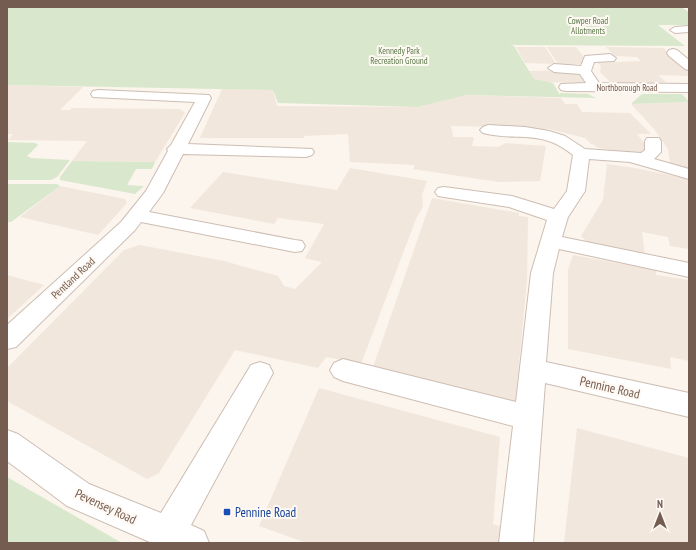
<svg xmlns="http://www.w3.org/2000/svg" width="696" height="550" viewBox="0 0 696 550" font-family="'PT Sans Narrow',sans-serif">
	<style>
		.residential { fill: #f2e7dc }
		.green { fill: #d9e8cc }
		.lines { fill: none; stroke-linecap: round; stroke-linejoin: round }
		.minor-casing { stroke: #cdbdb3; stroke-width: 2 }
		.minor { fill: #fff; fill-rule: evenodd }
		.transit-dot { fill: #1a4fb4; stroke: #fef9f3; stroke-width: 1.5 }
		.labels { text-anchor: middle; stroke-width: 4; stroke-linejoin: round; paint-order: stroke }
		.far-park-label { font-size: 9px; fill: #5b794a; stroke: #fef9f3 }
		.far-street-label { font-size: 9px; fill: #755c51; stroke: #fef9f3 }
		.street-label { font-size: 11px; fill: #755c51; stroke: #fef9f3 }
		.near-street-label { font-size: 13px; fill: #755c51; stroke: #fef9f3 }
		.near-transit-label { font-size: 13px; fill: #164399; stroke: #fef9f3; text-anchor: start }
	</style>
	<rect width="100%" height="100%" fill="#fbf5ed"/>
	<g class="residential">
		<polygon points="516,47 545,47 556,64 525,63"/>
		<polygon points="547,47 576,47 589,64 558,64"/>
		<polygon points="606,47 663,48 689,70 689,76 658,75 666,82 612,84 600,72 601,66 598,63 641,61 637,57 614,56"/>
		<polygon points="575,70 595,83 535,82 529,71"/>
		<polygon points="7,85 83,87 60,110 70,110 72,108 180,109 185,113 155,162 72,161 87,141 8,140 13,134 7,134"/>
		<polygon points="222,89 273,90 277,106 418,107 467,95 561,98 565,104 577,104 582,112 630,113 651,134 637,134 650,150 645,150 643,153 634,154 599,148 590,143 585,138 549,129 505,130 498,127 451,126 453,137 471,137 474,138 472,146 498,147 506,143 546,146 540,181 499,182 413,169 415,165 350,162 348,134 304,136 304,138 200,138"/>
		<polygon points="689,102 689,171 665,166 670,163 668,149 654,129 631,104"/>
		<polygon points="607,164 635,168 689,179 689,249 670,246 668,237 642,232 645,255 590,244 581,236 603,200"/>
		<polygon points="350,168 427,181 422,195 423,207 416,219 361,364 326,357 318,368 235,350 159,473 147,479 7,401 7,368 124,250 140,245 224,261 278,276 284,286 295,289 322,262 305,258 324,224 278,218 274,224 190,208 223,172 337,190"/>
		<polygon points="60,186 125,199 127,203 98,235 20,217"/>
		<polygon points="432,198 519,213 519,216 528,217 527,281 515,404 372,370"/>
		<polygon points="573,255 656,270 656,275 689,280 689,361 670,357 671,369 568,349 568,270"/>
		<polygon points="7,275 44,285 7,319"/>
		<polygon points="319,388 500,437 493,524 503,527 502,543 307,543 259,526"/>
		<polygon points="577,428 689,458 689,543 564,543"/>
	</g>
	<g class="green">
		<polygon points="7,7 681,7 689,12 689,25 658,25 685,46 510,45 514,46 534,79 553,83 560,95 560,93 588,94 596,98 467,95 418,107 278,103 273,90 7,85"/>
		<polygon points="642,94 682,94 689,102 631,104"/>
		<polygon points="7,142 36,143 38,145 27,156 31,158 70,160 57,177 51,180 7,180"/>
		<polygon points="72,161 155,162 152,169 136,169 127,185 144,186 135,194 60,180 60,177"/>
		<polygon points="7,184 57,184 60,186 11,222 7,222"/>
		<polygon points="7,477 122,543 7,543"/>
	</g>
	<g class="lines">
		<g class="minor-casing">
			<g id="minor">
				<polygon points="689,26 689,32 675,33 670,30 675,27"/>
				<polygon points="673,49 677,50 689,60 689,70 685,69 669,56 667,53 669,50"/>
				<polygon points="610,54 616,58 614,61 594,62 591,71 599,83 689,84 689,92 566,91 561,90 559,87 561,84 586,83 580,74 554,72 548,68 554,64 581,66 585,56"/>
				<polygon points="98,90 209,95 211,98 188,144 312,149 314,152 312,155 306,157 183,154 163,193 149,212 295,240 302,241 305,246 302,251 295,252 141,222 135,230 16,347 7,349 7,325 121,222 146,191 168,151 167,149 171,145 195,102 93,97 91,94 93,91"/>
				<path d="M 488,125 L 525,127 L 549,131 L 565,136 L 585,149 L 641,153 L 645,150 L 645,141 L 647,138 L 659,138 L 661,141 L 661,152 L 654,159 L 689,169 L 689,179 L 630,162 L 589,159 L 585,191 L 568,217 L 562,237 L 689,263 L 689,277 L 559,249 L 553,273 L 546,362 L 689,393 L 689,417 L 545,383 L 533,543 L 499,543 L 513,426 L 343,381 L 334,377 L 330,370 L 334,363 L 343,359 L 516,402 L 531,273 L 547,220 L 509,207 L 444,197 L 438,196 L 435,192 L 438,188 L 444,187 L 512,196 L 554,209 L 567,191 L 573,155 C 540,128 518,142 483,133 L 480,130 L 483,127 Z"/>
				<polygon points="260,362 269,365 273,373 191,525 204,531 209,543 152,543 67,506 7,461 7,430 18,434 89,484 161,513 251,365"/>
			</g>
		</g>
		<use href="#minor" class="minor"/>
	</g>
	<rect class="transit-dot" x="223" y="508" width="8" height="8" rx="2"/>
	<g class="labels">
		<g class="far-park-label">
			<text x="588" y="24">Cowper Road<tspan x="588" dy="10">Allotments</tspan></text>
			<text x="399" y="54">Kennedy Park<tspan x="399" dy="10">Recreation Ground</tspan></text>
		</g>
		<g class="far-street-label">
			<text x="627" y="91">Northborough Road</text>
		</g>
		<g class="street-label">
			<text transform="translate(73 278) rotate(-43)" y="4">Pentland Road</text>
		</g>
		<g class="near-street-label">
			<text transform="translate(610 387) rotate(13)" y="5">Pennine Road</text>
			<text transform="translate(106 506) rotate(25)" y="5">Pevensey Road</text>
		</g>
		<g class="near-transit-label">
			<text x="235" y="517">Pennine Road</text>
		</g>
	</g>
	<rect width="696" height="550" fill="none" stroke="#755c51" stroke-width="16"/>
	<g transform="translate(660 514)" stroke="#fef9f3" stroke-width="3" paint-order="stroke">
	<path d="M0-3L7 15L0 10L-7 15Z" fill="#755c51"/>
	<text y="-6" font-size="11" font-weight="bold" text-anchor="middle" fill="#755c51">N</text>
	</g>
</svg>
